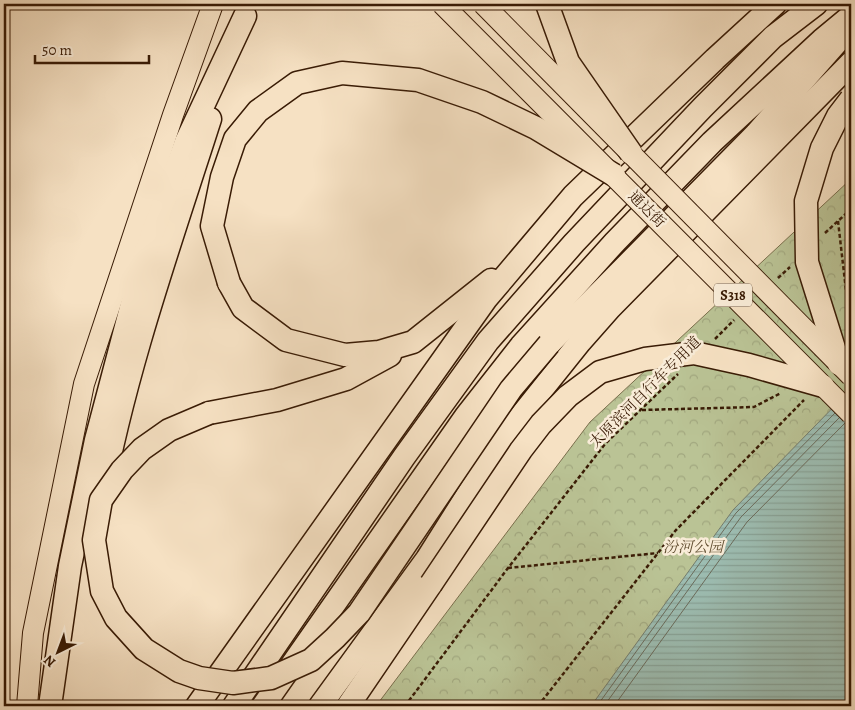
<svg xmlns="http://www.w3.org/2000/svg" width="855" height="710" viewBox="0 0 855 710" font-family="Alegreya,'Noto Serif SC',serif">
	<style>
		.forest { fill: url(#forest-crowns); stroke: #7a6f4d }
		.water { fill: url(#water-rules); stroke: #757d6d }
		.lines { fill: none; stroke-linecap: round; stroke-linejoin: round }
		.shore { stroke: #6b6c5c; stroke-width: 1 }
		.primary-casing { stroke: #391b05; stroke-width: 22 }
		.highway-casing { stroke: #391b05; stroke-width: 25 }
		.path { stroke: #391b05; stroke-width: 2.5; stroke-dasharray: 4 2.5; stroke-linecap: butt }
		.primary { stroke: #f6e1c3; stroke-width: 20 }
		.highway { stroke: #f6e1c3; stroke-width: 22 }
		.primary-bridge-casing { stroke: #391b05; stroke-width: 22; stroke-linecap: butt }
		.highway-bridge-casing { stroke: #391b05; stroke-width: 25; stroke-linecap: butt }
		.primary-bridge { stroke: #f6e1c3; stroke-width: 20 }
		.highway-bridge { stroke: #f6e1c3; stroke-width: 22 }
		.labels { text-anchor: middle; stroke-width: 5; stroke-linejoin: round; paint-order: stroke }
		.shield { fill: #f9ecd8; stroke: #735a44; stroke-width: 1 }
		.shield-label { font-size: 14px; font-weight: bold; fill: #391b05 }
		.street-label { font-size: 15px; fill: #391b05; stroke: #f9ecd8 }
		.park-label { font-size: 15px; font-style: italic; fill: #604d30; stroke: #f9ecd8 }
	</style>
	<defs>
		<pattern id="forest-crowns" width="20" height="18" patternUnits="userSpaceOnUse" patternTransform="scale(1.25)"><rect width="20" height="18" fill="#bac395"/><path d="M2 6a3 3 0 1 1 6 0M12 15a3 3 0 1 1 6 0" fill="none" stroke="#a1a77f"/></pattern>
		<pattern id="water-rules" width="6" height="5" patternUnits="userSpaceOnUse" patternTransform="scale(1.25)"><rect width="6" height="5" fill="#9dbeb3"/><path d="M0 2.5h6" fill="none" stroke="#88a398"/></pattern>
	</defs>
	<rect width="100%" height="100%" fill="#f6e1c3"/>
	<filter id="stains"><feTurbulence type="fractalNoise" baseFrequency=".004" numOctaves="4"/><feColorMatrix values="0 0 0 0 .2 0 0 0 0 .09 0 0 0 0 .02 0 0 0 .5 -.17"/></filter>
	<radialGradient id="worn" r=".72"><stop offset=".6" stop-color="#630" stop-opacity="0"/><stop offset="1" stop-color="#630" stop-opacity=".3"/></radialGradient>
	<polygon class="forest" points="851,179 851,706 376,706 590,422"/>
	<polygon class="water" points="851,389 851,706 591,706 733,510"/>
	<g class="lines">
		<g class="shore">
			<polyline points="597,706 736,513 835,413"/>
			<polyline points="604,706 741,517 839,418"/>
			<polyline points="614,706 747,522 845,423"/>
		</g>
		<g class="primary-casing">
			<polyline id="primary" points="27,706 33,633 84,384 173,115 213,4"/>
		</g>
		<g class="highway-casing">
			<g id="highway">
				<polyline points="229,283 243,308 286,340 345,355 379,352 413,342 491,280"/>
				<polyline points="549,344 756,134 838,41"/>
				<polyline points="209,413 277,400 346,379 390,355"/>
				<path d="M 101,500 C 125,370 170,244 210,119"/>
				<polyline points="50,706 70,566 96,440 146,251 186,142 245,16"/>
				<polyline points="197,706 486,299 573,196 715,59 775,4"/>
				<polyline points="234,706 404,457 488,341 574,243 703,107 773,37 816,4"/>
				<polyline points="263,706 466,416 521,346 615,242 712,142 822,40 851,16"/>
				<polyline points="320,706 427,559 504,437 580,342 610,308 851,63"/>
				<polyline points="348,706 431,584"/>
			</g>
		</g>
		<g class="path">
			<polyline points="838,221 850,325 847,328"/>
			<polyline points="825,233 851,209"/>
			<polyline points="778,278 790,267"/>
			<polyline points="715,339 734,320"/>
			<polyline points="642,410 754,407 781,393"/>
			<polyline points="508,568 658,553"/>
			<polyline points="405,706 508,568 605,444 678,374"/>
			<polyline points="538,706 676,530 804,400"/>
		</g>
		<use href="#primary" class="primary"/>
		<use href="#highway" class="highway"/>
		<g class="primary-bridge-casing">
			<g id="primary-bridge">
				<polyline points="442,4 851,414"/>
				<polyline points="483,4 851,376"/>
			</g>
		</g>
		<g class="highway-bridge-casing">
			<g id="highway-bridge">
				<polyline points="547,4 568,62 631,153"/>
				<polyline points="229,283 212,226 222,177 235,139 258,111 297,83 342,73 418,80 482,102 536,128 614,175"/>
				<polyline points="839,364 807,262 806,201 822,148 838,116 851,99"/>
				<polyline points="209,413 169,430 142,449 122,470 101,500 94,540 102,591 116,618 144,649 179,671 199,678 233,683 271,678 311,660 335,638 359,613 511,389 549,344"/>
				<polyline points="431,584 521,450 541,424 568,396 600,372 645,359 694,353 749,365 823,386"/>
			</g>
		</g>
		<use href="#primary-bridge" class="primary-bridge"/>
		<use href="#highway-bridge" class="highway-bridge"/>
	</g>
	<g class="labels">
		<rect class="shield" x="714" y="283.5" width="38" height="23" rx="4"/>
		<g class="shield-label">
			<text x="733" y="300">S318</text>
		</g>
		<g class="street-label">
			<text transform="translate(647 209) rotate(45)" y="5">通达街</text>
			<text transform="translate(645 392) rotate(-45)" y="5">太原滨河自行车专用道</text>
		</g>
		<g class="park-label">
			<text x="693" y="552">汾河公园</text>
		</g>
	</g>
	<rect width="855" height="710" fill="none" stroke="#f6e1c3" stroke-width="20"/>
	<rect x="5" y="5" width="845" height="700" fill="none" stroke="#391b05" stroke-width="2.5"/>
	<rect x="10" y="10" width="835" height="690" fill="none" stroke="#391b05"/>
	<g transform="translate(58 652) rotate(222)" stroke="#f9ecd8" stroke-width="4" paint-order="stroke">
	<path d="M0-4L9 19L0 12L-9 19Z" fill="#391b05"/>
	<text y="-8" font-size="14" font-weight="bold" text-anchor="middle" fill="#391b05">N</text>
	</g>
	<path d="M35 55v8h114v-8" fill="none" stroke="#391b05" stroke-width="2.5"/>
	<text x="42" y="55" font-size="15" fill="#391b05" stroke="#f9ecd8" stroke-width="4" paint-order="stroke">50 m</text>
	<rect width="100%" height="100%" filter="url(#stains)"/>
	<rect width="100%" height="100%" fill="url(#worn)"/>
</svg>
